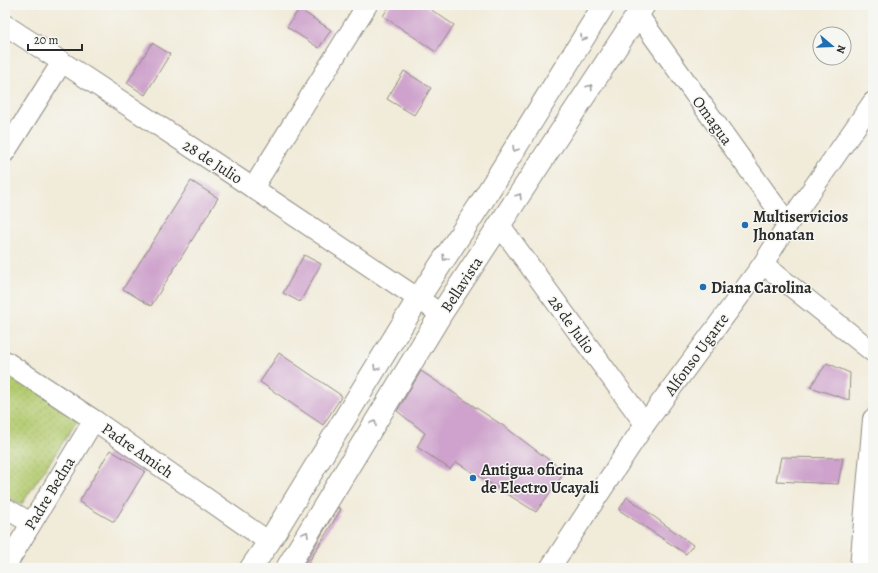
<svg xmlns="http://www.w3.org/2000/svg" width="878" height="573" viewBox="0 0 878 573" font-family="Alegreya,serif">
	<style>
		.park { fill: url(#park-dots); stroke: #707b4e }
		.building { fill: #cea2cc }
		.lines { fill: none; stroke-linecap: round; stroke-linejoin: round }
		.street-casing { stroke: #8e8b82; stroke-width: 22 }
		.secondary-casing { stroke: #8e8b82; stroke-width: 24 }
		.street { stroke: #fff; stroke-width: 20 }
		.secondary { stroke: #fff; stroke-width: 22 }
		.oneway { stroke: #a0a0a0 }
		.poi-dot { fill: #1f6fb2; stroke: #f6f6f2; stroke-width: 1.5 }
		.labels { text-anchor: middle; stroke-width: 3; stroke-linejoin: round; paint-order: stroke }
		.street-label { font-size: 16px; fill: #2b2b2b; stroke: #f6f6f2 }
		.poi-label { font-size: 16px; font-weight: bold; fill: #2b2b2b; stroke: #f6f6f2; text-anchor: start }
	</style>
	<defs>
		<pattern id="park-dots" width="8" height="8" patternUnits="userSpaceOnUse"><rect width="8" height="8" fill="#b4cb70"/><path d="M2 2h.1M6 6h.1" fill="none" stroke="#9bae61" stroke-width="1.8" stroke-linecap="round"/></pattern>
	</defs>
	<rect width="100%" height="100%" fill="#f6f6f2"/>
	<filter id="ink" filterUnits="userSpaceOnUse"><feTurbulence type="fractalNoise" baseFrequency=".025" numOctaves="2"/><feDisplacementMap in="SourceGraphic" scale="8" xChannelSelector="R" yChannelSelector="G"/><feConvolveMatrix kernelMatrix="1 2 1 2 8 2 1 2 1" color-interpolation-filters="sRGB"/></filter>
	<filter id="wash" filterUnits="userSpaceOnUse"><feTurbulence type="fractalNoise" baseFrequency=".012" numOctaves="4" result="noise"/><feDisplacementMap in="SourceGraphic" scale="16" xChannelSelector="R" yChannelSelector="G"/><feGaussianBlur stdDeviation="0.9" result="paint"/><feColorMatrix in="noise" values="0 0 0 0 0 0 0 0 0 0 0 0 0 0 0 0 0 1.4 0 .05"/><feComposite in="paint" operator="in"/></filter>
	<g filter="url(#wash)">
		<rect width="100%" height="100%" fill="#f1ebd9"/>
		<polygon class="park" points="5,366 80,417 21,505 5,494"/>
		<g id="blocks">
			<g class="building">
				<polygon points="390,5 424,5 454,25 436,52 383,16"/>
				<polygon points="299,9 331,30 319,48 287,27"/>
				<polygon points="152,43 170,54 145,95 127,83"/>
				<polygon points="404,71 431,88 414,115 387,99"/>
				<polygon points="191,181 218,198 151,306 123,289"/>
				<polygon points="304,255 321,264 300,302 283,293"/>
				<polygon points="279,353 342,396 323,425 260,382"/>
				<polygon points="827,363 850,373 849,400 810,387"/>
				<polygon points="421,371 505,427 565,472 536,512 456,462 450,469 417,447 425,433 397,411"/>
				<polygon points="110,450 145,471 114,522 79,502"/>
				<polygon points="781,457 843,458 838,484 776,481"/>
				<polygon points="627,497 693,545 686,554 619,510"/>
				<polygon points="338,507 341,509 310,560 307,568 302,568"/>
			</g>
		</g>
	</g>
	<g filter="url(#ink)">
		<use href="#blocks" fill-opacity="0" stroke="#8e8b82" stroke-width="1"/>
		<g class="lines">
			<g class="street-casing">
				<g id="street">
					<polyline points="638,15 788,224"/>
					<polyline points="5,25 62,62 253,188 441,314"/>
					<polyline points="5,152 62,62"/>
					<polyline points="253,188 367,5"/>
					<polyline points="499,224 645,424"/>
					<polyline points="763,264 873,352"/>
					<polyline points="5,361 94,420 269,542"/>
					<polyline points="5,508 31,523"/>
					<polyline points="5,567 94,420"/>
					<polyline points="550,568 645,424 763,264 788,224 873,102"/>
					<polyline points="860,568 873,419"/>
				</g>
			</g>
			<g class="secondary-casing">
				<g id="secondary">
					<polyline points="251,568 269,542 418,299 481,203 604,5"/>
					<polyline points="287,568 441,314 644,5"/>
				</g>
			</g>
			<use href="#street" class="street"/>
			<use href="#secondary" class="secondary"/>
		</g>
		<defs><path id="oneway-chevron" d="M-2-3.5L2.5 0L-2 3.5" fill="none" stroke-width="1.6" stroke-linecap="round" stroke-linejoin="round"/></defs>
		<g class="oneway">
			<use href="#oneway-chevron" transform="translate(583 38) rotate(122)"/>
			<use href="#oneway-chevron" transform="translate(590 87) rotate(-57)"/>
			<use href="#oneway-chevron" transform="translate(515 149) rotate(122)"/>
			<use href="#oneway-chevron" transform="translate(519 196) rotate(-57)"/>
			<use href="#oneway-chevron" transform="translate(445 258) rotate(123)"/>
			<use href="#oneway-chevron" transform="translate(376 368) rotate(122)"/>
			<use href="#oneway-chevron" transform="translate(374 423) rotate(-59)"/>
			<use href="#oneway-chevron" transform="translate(306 534) rotate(-59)"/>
		</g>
	</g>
	<g class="poi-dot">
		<circle cx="745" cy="225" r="4"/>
		<circle cx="703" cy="287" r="4"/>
		<circle cx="473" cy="478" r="4"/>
	</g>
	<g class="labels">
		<g class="street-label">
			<text transform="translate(713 120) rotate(54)" y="6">Omagua</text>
			<text transform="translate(213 161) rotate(33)" y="6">28 de Julio</text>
			<text transform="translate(461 284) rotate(-57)" y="6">Bellavista</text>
			<text transform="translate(572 324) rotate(54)" y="6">28 de Julio</text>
			<text transform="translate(696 354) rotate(-54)" y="6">Alfonso Ugarte</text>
			<text transform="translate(138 450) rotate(35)" y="6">Padre Amich</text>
			<text transform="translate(49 493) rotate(-59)" y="6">Padre Bedna</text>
		</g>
		<g class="poi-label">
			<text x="753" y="222">Multiservicios<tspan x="753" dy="18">Jhonatan</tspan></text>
			<text x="711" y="293">Diana Carolina</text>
			<text x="481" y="475">Antigua oficina<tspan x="481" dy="18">de Electro Ucayali</tspan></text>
		</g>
	</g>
	<rect width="878" height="573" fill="none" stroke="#f6f6f2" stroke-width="20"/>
	<g transform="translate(832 46) rotate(109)"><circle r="19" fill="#f6f6f2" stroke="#a5a5a2"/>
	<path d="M0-3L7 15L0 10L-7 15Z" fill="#1f6fb2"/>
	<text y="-6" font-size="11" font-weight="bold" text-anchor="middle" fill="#2b2b2b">N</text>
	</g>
	<path d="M28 44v6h54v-6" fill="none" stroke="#2b2b2b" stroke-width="2"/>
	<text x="34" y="44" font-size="12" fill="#2b2b2b" stroke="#f6f6f2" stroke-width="3" paint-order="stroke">20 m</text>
</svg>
